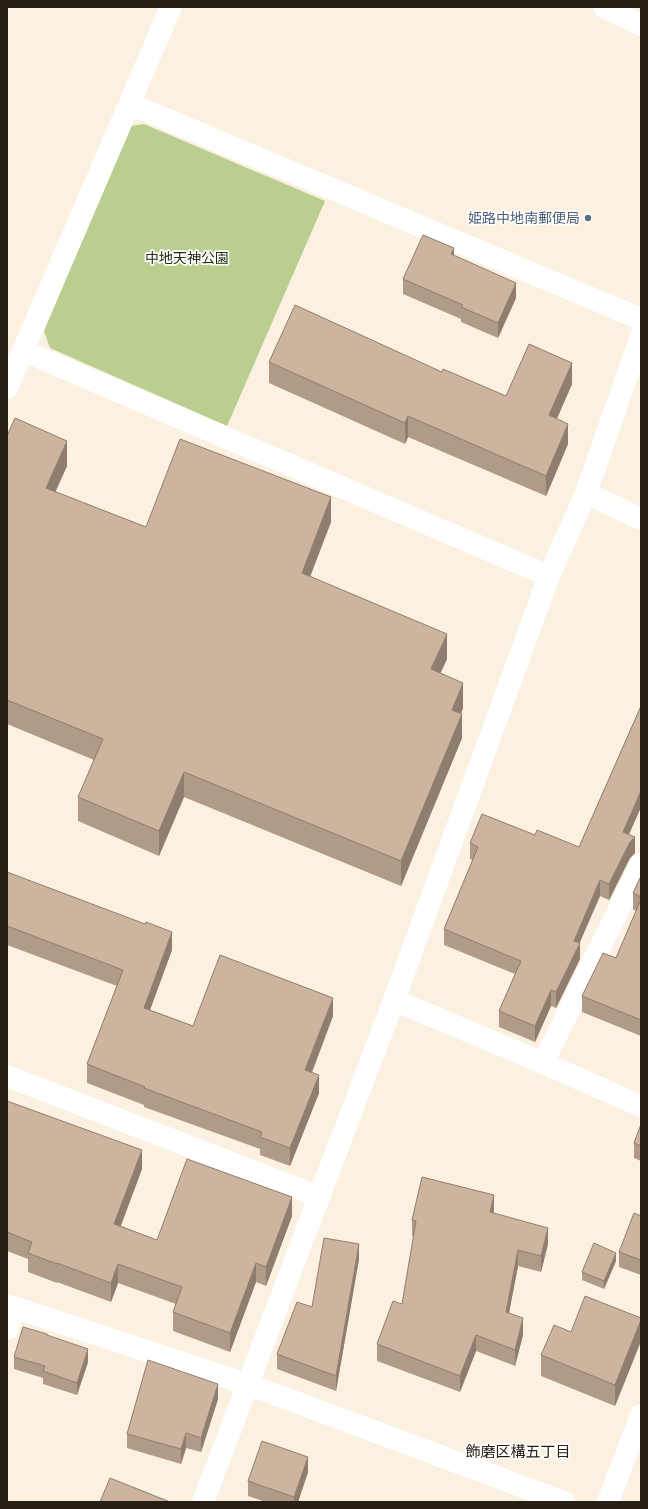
<svg xmlns="http://www.w3.org/2000/svg" width="648" height="1509" viewBox="0 0 648 1509" font-family="'Varela Round','Noto Sans JP',sans-serif">
	<style>
		.green { fill: #b9ce8f }
		.lines { fill: none; stroke-linecap: round; stroke-linejoin: round }
		.minor { stroke: #fff; stroke-width: 22 }
		.wall { fill: #af9b88 }
		.shaded-wall { fill: #8f7e6f }
		.building { fill: #ccb49e; stroke: #8f7e6f }
		.service-dot { fill: #5c6f8a; stroke: #fff; stroke-width: 1.5 }
		.labels { text-anchor: middle; stroke-width: 3.5; stroke-linejoin: round; paint-order: stroke }
		.service-label { font-size: 14px; fill: #4e5e75; stroke: #fff; text-anchor: end }
		.park-label { font-size: 14px; fill: #242d0d; stroke: #fff }
		.neighbourhood-label { font-size: 15px; fill: #272016; stroke: #fff }
	</style>
	<rect width="100%" height="100%" fill="#fcf0e0"/>
	<polygon class="green" points="144,124 325,201 227,426 50,348 44,331 131,126"/>
	<g class="lines">
		<g class="minor">
			<polyline points="604,7 641,25"/>
			<polyline points="130,104 641,319"/>
			<polyline points="24,351 549,576"/>
			<polyline points="7,388 171,7"/>
			<polyline points="586,493 641,519"/>
			<polyline points="394,1000 543,1063 641,1106"/>
			<polyline points="543,1063 641,864"/>
			<polyline points="7,1076 320,1197"/>
			<polyline points="7,1305 247,1384 564,1502"/>
			<polyline points="7,1329 15,1308"/>
			<polyline points="203,1502 394,1000 549,576 586,493 641,336"/>
			<polyline points="608,1502 641,1415"/>
		</g>
	</g>
	<g class="wall">
		<polygon points="454,255 516,298 498,338 461,322 461,319 403,294 403,279"/>
		<polygon points="269,362 442,372 506,396 572,384 557,419 568,444 546,496 408,437 405,444 269,383"/>
		<polygon points="7,436 67,466 55,492 146,527 331,522 310,576 447,659 440,673 463,708 461,714 462,738 401,886 184,797 159,856 78,821 78,797 94,760 7,724"/>
		<polygon points="641,706 641,807 629,834 635,853 630,858 609,900 600,896 579,943 580,959 556,1008 551,1006 535,1042 499,1027 499,1011 515,974 444,945 444,929 473,860 470,859 470,843 535,835 579,847"/>
		<polygon points="7,872 172,950 150,1010 193,1026 333,1016 312,1073 319,1093 290,1166 260,1155 260,1149 144,1107 144,1105 87,1083 87,1064 117,986 7,945"/>
		<polygon points="641,876 641,1036 582,1012 582,996 616,958 636,911 633,909 633,893"/>
		<polygon points="7,1101 142,1169 121,1226 157,1240 292,1216 266,1286 256,1282 230,1352 173,1331 173,1312 176,1304 118,1283 111,1302 57,1282 57,1283 28,1272 28,1259 7,1251"/>
		<polygon points="641,1124 641,1161 634,1158 634,1143"/>
		<polygon points="494,1212 494,1213 548,1244 541,1272 518,1266 509,1313 523,1335 515,1366 476,1351 460,1392 377,1361 377,1344 402,1304 414,1236 412,1236 412,1220"/>
		<polygon points="641,1216 641,1275 619,1267 619,1252"/>
		<polygon points="359,1259 336,1391 277,1369 277,1354"/>
		<polygon points="616,1261 604,1289 582,1280 582,1272"/>
		<polygon points="641,1318 641,1341 615,1406 541,1376 541,1355 571,1332"/>
		<polygon points="47,1335 88,1362 77,1395 43,1384 43,1378 14,1369 14,1357"/>
		<polygon points="218,1399 201,1452 186,1448 181,1464 127,1448 127,1434"/>
		<polygon points="308,1472 298,1502 266,1502 248,1496 248,1481"/>
	</g>
	<g class="shaded-wall">
		<polygon points="454,248 454,263 451,254"/>
		<polygon points="516,283 516,298 498,338 498,323"/>
		<polygon points="572,363 572,384 549,436 549,415"/>
		<polygon points="408,416 408,437 405,444 405,423"/>
		<polygon points="568,424 568,444 546,496 546,476"/>
		<polygon points="67,441 67,466 46,513 46,488"/>
		<polygon points="331,497 331,522 302,598 302,573"/>
		<polygon points="447,634 447,659 431,694 431,669"/>
		<polygon points="463,683 463,708 452,734 452,710"/>
		<polygon points="462,714 462,738 401,886 401,861"/>
		<polygon points="184,772 184,797 159,856 159,831"/>
		<polygon points="641,791 641,807 623,848 623,832"/>
		<polygon points="635,837 635,853 630,858 609,900 609,884 630,842"/>
		<polygon points="600,880 600,896 574,956 580,943 580,959 556,1008 556,992 574,941"/>
		<polygon points="172,932 172,950 144,1026 144,1008"/>
		<polygon points="551,990 551,1006 535,1042 535,1026"/>
		<polygon points="333,998 333,1016 305,1089 305,1070"/>
		<polygon points="319,1075 319,1093 290,1166 290,1148"/>
		<polygon points="142,1150 142,1169 114,1243 114,1224"/>
		<polygon points="494,1195 494,1212 490,1228 490,1212"/>
		<polygon points="292,1197 292,1216 266,1286 266,1267"/>
		<polygon points="548,1228 548,1244 541,1272 541,1256"/>
		<polygon points="359,1244 359,1259 336,1391 336,1376"/>
		<polygon points="518,1250 518,1266 506,1328 506,1312"/>
		<polygon points="616,1253 616,1261 604,1289 604,1281"/>
		<polygon points="256,1263 256,1282 230,1352 230,1333"/>
		<polygon points="118,1264 118,1283 111,1302 111,1283"/>
		<polygon points="523,1318 523,1335 515,1366 515,1350"/>
		<polygon points="641,1320 641,1341 615,1406 615,1385"/>
		<polygon points="476,1335 476,1351 460,1392 460,1376"/>
		<polygon points="88,1349 88,1362 77,1395 77,1383"/>
		<polygon points="218,1384 218,1399 201,1452 201,1438"/>
		<polygon points="186,1433 186,1448 181,1464 181,1449"/>
		<polygon points="308,1457 308,1472 298,1502 294,1502 294,1497"/>
	</g>
	<g class="building">
		<polygon points="423,235 454,248 451,254 516,283 498,323 461,307 463,305 403,279"/>
		<polygon points="295,305 442,372 443,369 506,396 529,344 572,363 549,415 568,424 546,476 408,416 405,423 269,362"/>
		<polygon points="15,418 67,441 46,488 146,527 180,439 331,497 302,573 447,634 431,669 463,683 452,710 462,714 401,861 184,772 159,831 78,797 103,739 7,700 7,436"/>
		<polygon points="641,706 641,791 623,832 635,837 630,842 609,884 600,880 574,941 580,943 556,992 551,990 535,1026 499,1011 521,961 444,929 478,847 470,843 482,814 535,835 537,830 579,847"/>
		<polygon points="7,872 145,924 146,922 172,932 144,1008 193,1026 220,955 333,998 305,1070 319,1075 290,1148 260,1137 262,1132 144,1088 145,1087 87,1064 123,970 7,926"/>
		<polygon points="641,876 641,897 633,893"/>
		<polygon points="641,899 641,1020 582,996 603,953 616,958"/>
		<polygon points="7,1101 142,1150 114,1224 157,1240 187,1159 292,1197 266,1267 256,1263 230,1333 173,1312 182,1287 118,1264 111,1283 57,1263 57,1264 28,1253 32,1242 7,1232"/>
		<polygon points="641,1124 641,1146 634,1143"/>
		<polygon points="422,1177 494,1195 490,1212 548,1228 541,1256 518,1250 506,1312 523,1318 515,1350 476,1335 460,1376 377,1344 393,1301 402,1304 416,1221 412,1220"/>
		<polygon points="634,1213 641,1216 641,1260 619,1252"/>
		<polygon points="324,1238 359,1244 336,1376 277,1354 297,1302 312,1307"/>
		<polygon points="594,1243 616,1253 604,1281 582,1272"/>
		<polygon points="585,1296 641,1318 641,1320 615,1385 541,1355 554,1325 571,1332"/>
		<polygon points="23,1327 47,1334 47,1335 88,1349 77,1383 43,1371 45,1366 14,1357"/>
		<polygon points="148,1360 218,1384 201,1438 186,1433 181,1449 127,1434"/>
		<polygon points="262,1441 308,1457 294,1497 248,1481"/>
		<polygon points="110,1478 170,1502 100,1502"/>
	</g>
	<circle class="service-dot" cx="588" cy="218" r="4"/>
	<g class="labels">
		<g class="service-label">
			<text x="580" y="223">姫路中地南郵便局</text>
		</g>
		<g class="park-label">
			<text x="187" y="263">中地天神公園</text>
		</g>
		<g class="neighbourhood-label">
			<text x="518" y="1457">飾磨区構五丁目</text>
		</g>
	</g>
	<rect width="648" height="1509" fill="none" stroke="#272016" stroke-width="16"/>
</svg>
